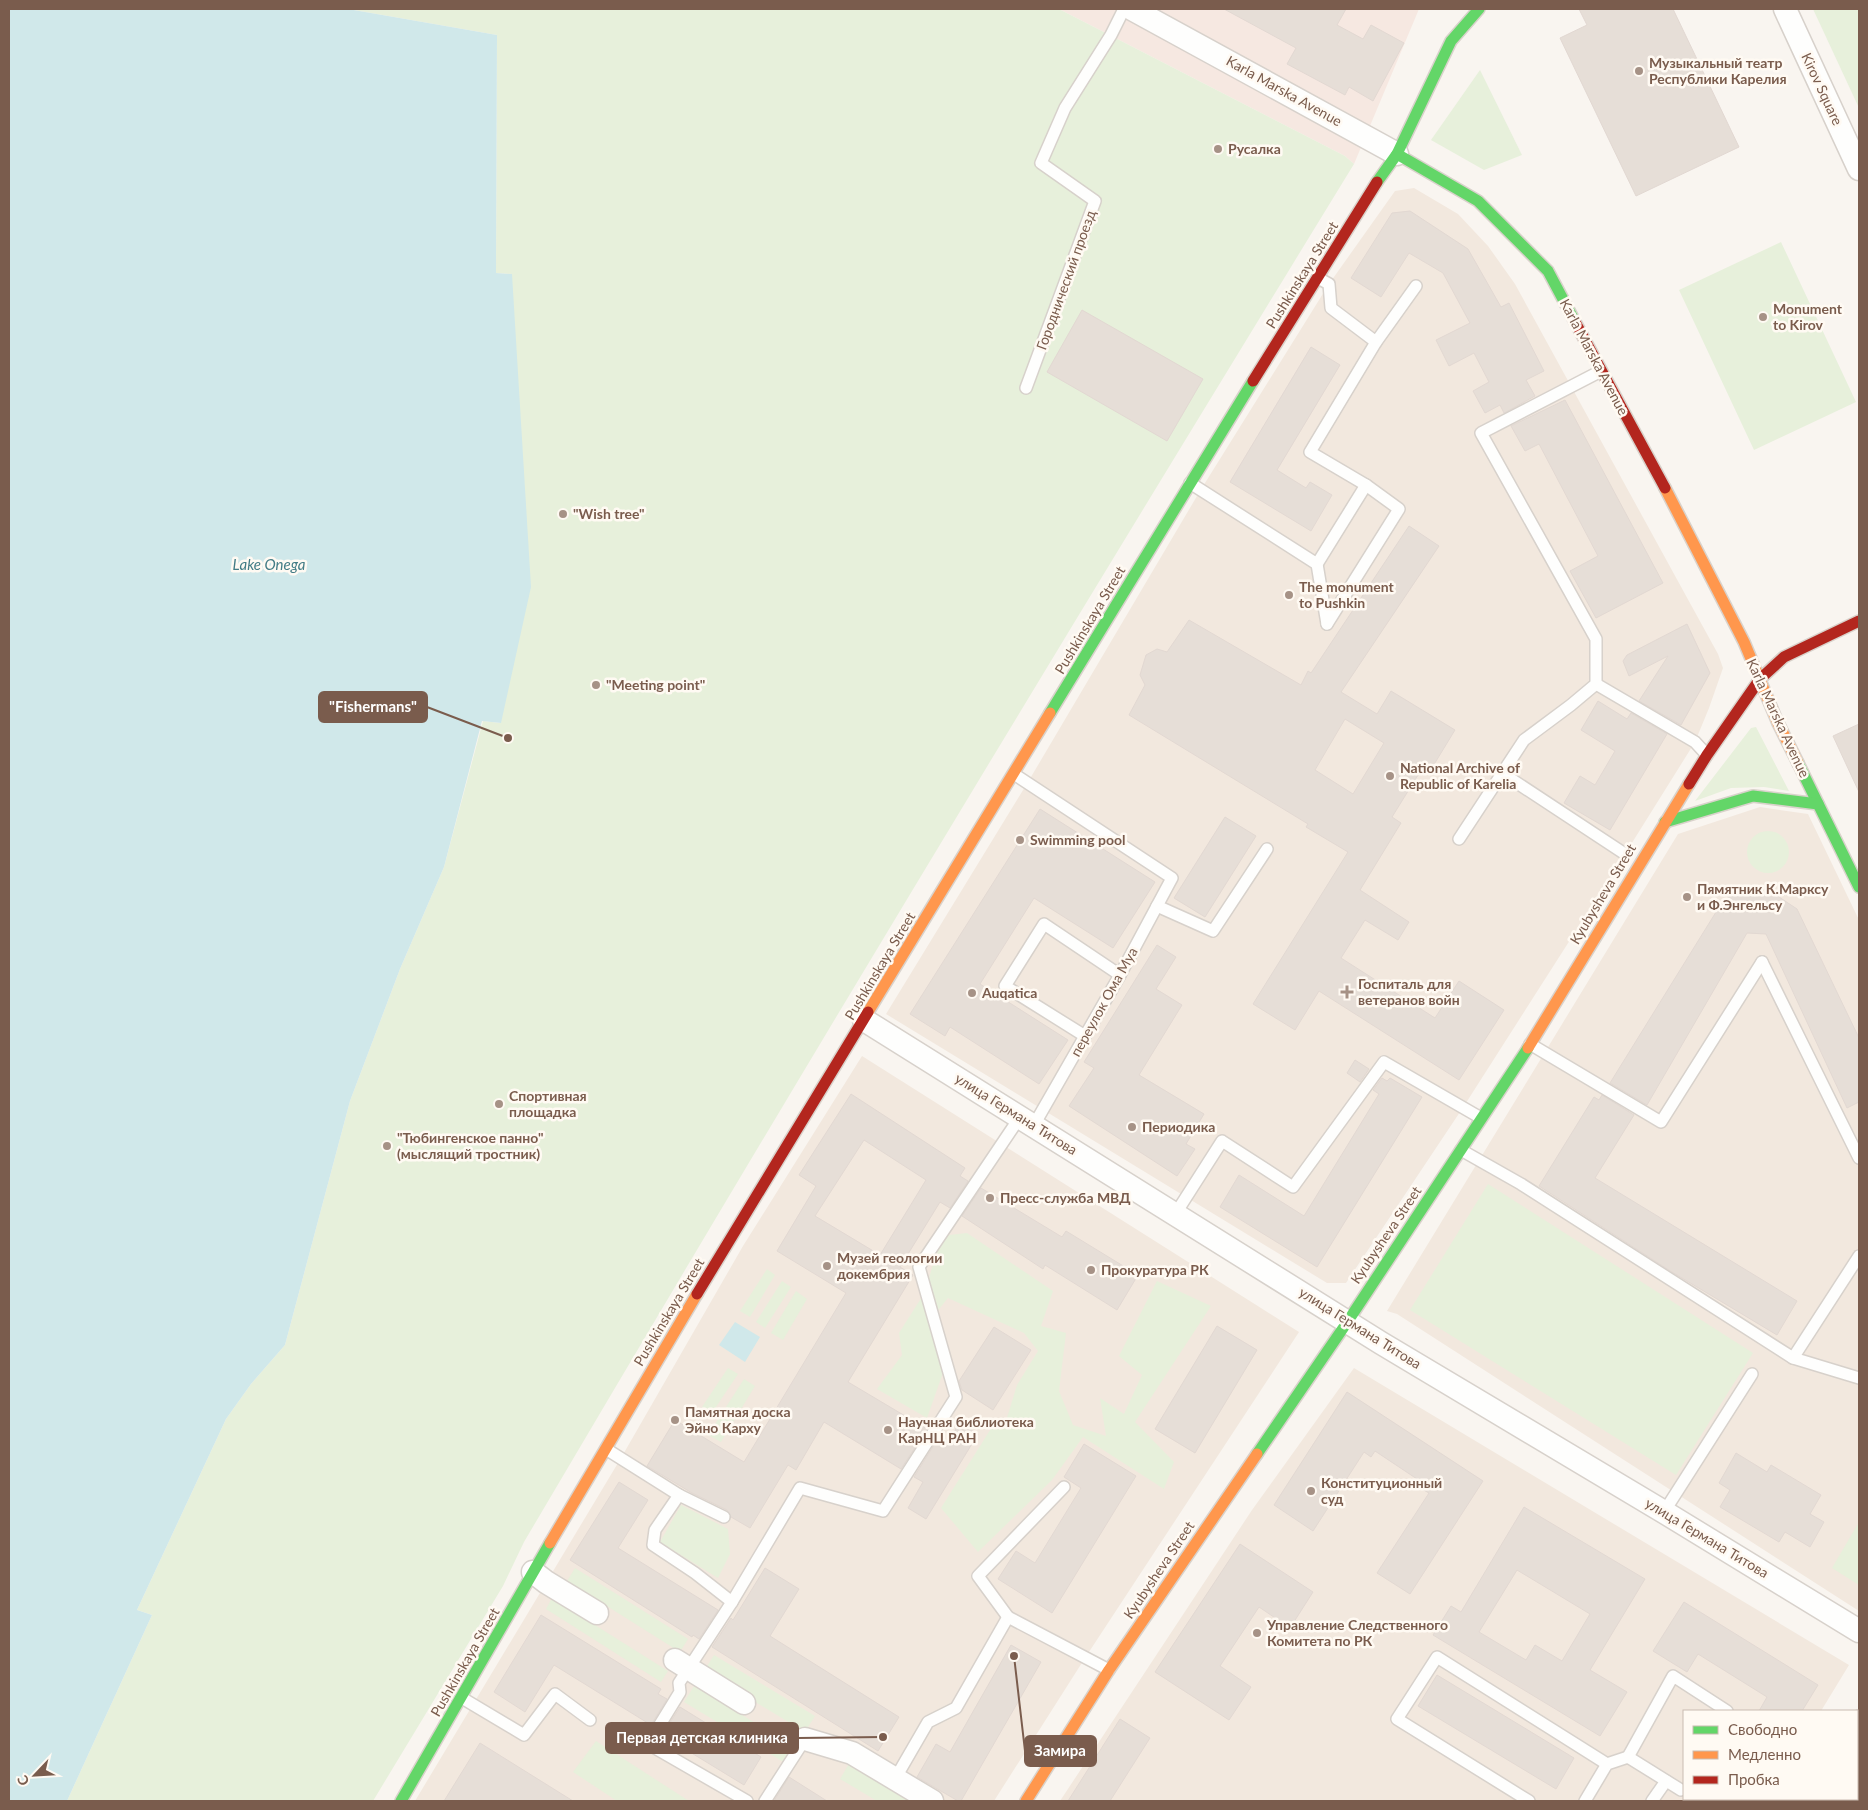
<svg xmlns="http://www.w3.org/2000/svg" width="1868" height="1810" viewBox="0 0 1868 1810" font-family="Lato,sans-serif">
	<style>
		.residential { fill: #f2e8de }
		.commercial { fill: #f6e8e1 }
		.green { fill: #e7f0db }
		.water { fill: #d0e8ea }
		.building { fill: #e6ded7; stroke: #e2d8d2; fill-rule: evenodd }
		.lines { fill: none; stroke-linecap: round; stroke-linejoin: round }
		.lane-casing { stroke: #d7d1cb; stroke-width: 14 }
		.street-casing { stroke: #d7d1cb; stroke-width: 25 }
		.fast-casing { stroke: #d9d2cb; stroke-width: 14 }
		.slow-casing { stroke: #d9d2cb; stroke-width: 14 }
		.jam-casing { stroke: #d9d2cb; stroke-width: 14 }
		.lane { stroke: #fefefd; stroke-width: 11 }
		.street { stroke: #fefefd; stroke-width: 22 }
		.fast { stroke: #63d668; stroke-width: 11 }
		.slow { stroke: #ff974d; stroke-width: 11 }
		.jam { stroke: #b3261e; stroke-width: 11 }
		.poi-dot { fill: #a69286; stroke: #fffaf3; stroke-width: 2 }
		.labels { text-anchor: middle; stroke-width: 5; stroke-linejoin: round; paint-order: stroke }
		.poi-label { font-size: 14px; font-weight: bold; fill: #7a5c4d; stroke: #fffaf3; text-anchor: start }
		.street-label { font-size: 14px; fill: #7a5c4d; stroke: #fffaf3 }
		.water-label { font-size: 15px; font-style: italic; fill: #437c86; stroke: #fffaf3 }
		.leader { fill: none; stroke: #7a5c4d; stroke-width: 2 }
		.callout-dot { fill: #7a5c4d; stroke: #fffaf3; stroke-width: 2 }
		.callout { fill: #7a5c4d; stroke: #7a5c4d; stroke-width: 2 }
		.callout-label { font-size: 15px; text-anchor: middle; font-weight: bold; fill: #fff }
	</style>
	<rect width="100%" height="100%" fill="#f9f5f0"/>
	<g class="residential">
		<polygon points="1414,188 1458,214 1488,246 1515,284 1685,594 1718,654 1723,668 1709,708 1695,742 1625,854 1464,1106 1346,1283 1327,1283 886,1014 1028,782 1200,491 1329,284 1395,191"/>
		<polygon points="1760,807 1808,814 1859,920 1859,1611 1397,1314 1387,1311 1678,834"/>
		<polygon points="862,1056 1299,1332 1085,1658 994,1801 415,1801 621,1458 743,1246"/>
		<polygon points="1354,1368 1849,1665 1821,1711 1684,1711 1684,1799 1768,1799 1766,1801 1060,1801 1252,1510"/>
		<polygon points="1859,1750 1859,1801 1829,1801 1830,1799 1857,1799 1857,1755"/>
	</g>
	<polygon class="commercial" points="1059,9 1419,9 1354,164 1345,156"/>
	<g class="green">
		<path d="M 348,9 L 1059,9 L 1345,156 L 1354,164 C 1074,621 796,1080 524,1542 L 503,1586 L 373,1801 L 67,1801 L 152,1615 L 137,1610 L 226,1419 L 251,1384 L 285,1345 L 350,1101 L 400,969 L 444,867 L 483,721 L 500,723 L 512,274 L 496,273 L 497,35 Z"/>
		<polygon points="1813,9 1859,9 1859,108"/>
		<polygon points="1480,70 1522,155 1484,170 1431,140"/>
		<polygon points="1781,242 1856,402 1754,450 1679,290"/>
		<polygon points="1756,727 1789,791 1764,787 1731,788 1695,801 1751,728"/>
		<circle cx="1768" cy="852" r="21"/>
		<polygon points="1488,1184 1753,1353 1676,1475 1410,1310"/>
		<polygon points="967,1233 1053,1291 1041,1326 1066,1333 1059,1391 1073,1425 1106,1436 1100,1398 1124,1414 1142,1375 1119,1356 1157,1281 1211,1306 1135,1422 1174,1462 1164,1489 1083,1437 1052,1480 978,1552 941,1508 992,1427 1006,1421 1017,1385 1038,1351 1024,1333 948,1298 931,1319 945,1367 927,1418 877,1389 902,1355 899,1333 925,1292 941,1236"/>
		<polygon points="767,1269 775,1275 750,1317 740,1311"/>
		<polygon points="782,1281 791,1287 765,1328 756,1322"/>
		<polygon points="796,1291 807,1299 783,1340 771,1333"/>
		<polygon points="728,1368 738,1374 712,1413 702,1407"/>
		<polygon points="744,1379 755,1386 721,1442 708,1435"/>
		<polygon points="681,1505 728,1529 730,1554 718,1578 660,1542"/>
		<polygon points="1859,1522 1859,1585 1832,1568"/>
		<polygon points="575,1568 688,1639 680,1652 567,1581"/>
		<polygon points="552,1598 668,1671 661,1682 546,1609"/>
		<polygon points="714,1655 815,1716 805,1732 704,1671"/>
		<polygon points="694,1686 795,1747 785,1763 684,1702"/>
		<polygon points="596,1741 689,1801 617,1801 573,1772"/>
		<polygon points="850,1762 913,1801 877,1801 840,1779"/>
	</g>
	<g class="water">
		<polygon points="9,9 348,9 497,35 496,273 512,274 531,587 501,723 482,721 444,867 400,969 350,1101 285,1345 251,1384 226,1419 137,1610 152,1615 67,1801 9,1801"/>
		<polygon points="735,1322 760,1337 745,1362 719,1345"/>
	</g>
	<g class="building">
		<polygon points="1224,9 1346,9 1337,25 1363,39 1371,25 1404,43 1373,101 1349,87 1345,95 1287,64 1296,48"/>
		<polygon points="1579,9 1673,9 1739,147 1636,196 1560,38 1587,25"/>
		<polygon points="1410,211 1468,249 1501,307 1509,303 1544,371 1526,380 1535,396 1504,413 1500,405 1485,413 1473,391 1489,382 1474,353 1449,366 1436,340 1470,323 1443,273 1409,253 1381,297 1351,278 1392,213"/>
		<polygon points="1082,310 1203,379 1167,441 1047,372"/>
		<polygon points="1311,347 1340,365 1277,470 1306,488 1310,482 1332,495 1311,531 1230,482"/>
		<polygon points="1565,400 1663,583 1596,618 1570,571 1598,556 1539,444 1525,451 1511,426"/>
		<path d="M 1409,526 L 1439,546 L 1341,692 L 1377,714 L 1391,691 L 1455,730 L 1430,771 L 1423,767 L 1392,817 L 1401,823 L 1360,890 L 1409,922 L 1398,940 L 1365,920 L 1341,958 L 1435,1018 L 1459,981 L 1504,1010 L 1459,1080 L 1319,991 L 1295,1030 L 1253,1004 L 1348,852 L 1306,827 L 1308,824 L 1129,715 L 1145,685 L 1140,675 L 1146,655 L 1157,649 L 1167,652 L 1189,620 L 1301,685 L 1308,671 L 1311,673 ZM 1345,719 L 1384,743 L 1353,794 L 1315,770 Z"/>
		<polygon points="1687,624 1710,673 1681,725 1639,701 1668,656 1629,676 1623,661 1627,655"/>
		<polygon points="1598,701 1627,719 1631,713 1667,734 1610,830 1564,803 1580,776 1595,785 1615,751 1581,730"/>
		<polygon points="1859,724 1859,792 1833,736"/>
		<polygon points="1040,809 1155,882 1113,948 1034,898 980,984 1068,1040 1039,1084 950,1027 945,1036 910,1014"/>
		<polygon points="1225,817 1256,836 1205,917 1174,898"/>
		<polygon points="1732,894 1776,895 1797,909 1859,1038 1859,1102 1847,1108 1766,934 1747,933 1647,1105 1610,1083 1721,904"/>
		<polygon points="1157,945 1176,957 1156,989 1182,1005 1139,1075 1204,1114 1186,1144 1195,1149 1177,1176 1069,1106 1094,1068 1084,1062"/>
		<polygon points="1355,1060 1369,1069 1360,1082 1347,1073"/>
		<polygon points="1382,1078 1387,1081 1390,1078 1422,1097 1317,1267 1220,1207 1239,1175 1304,1216 1379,1094 1373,1090"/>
		<path d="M 851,1094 L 965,1168 L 960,1176 L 968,1181 L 950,1208 L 940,1202 L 900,1267 L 913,1275 L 848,1382 L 927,1429 L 901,1469 L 824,1422 L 796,1470 L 788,1465 L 750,1528 L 731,1517 L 727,1510 L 692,1493 L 647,1466 L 675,1420 L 744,1462 L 846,1293 L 777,1251 L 816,1186 L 799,1175 ZM 864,1140 L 926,1180 L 880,1255 L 815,1216 Z"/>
		<polygon points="1602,1095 1634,1115 1595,1178 1797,1301 1777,1335 1672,1272 1539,1186 1594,1097 1599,1100"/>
		<polygon points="981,1188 1062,1237 1066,1231 1138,1275 1117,1310 1045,1265 1043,1269 962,1216"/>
		<polygon points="1217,1326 1257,1350 1195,1453 1155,1429"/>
		<polygon points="994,1327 1031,1350 993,1410 962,1390 959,1381"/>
		<polygon points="1347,1392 1483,1481 1410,1594 1377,1573 1429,1493 1420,1488 1423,1483 1375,1451 1371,1457 1364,1452 1313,1531 1274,1505"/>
		<polygon points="960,1422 978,1434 926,1519 908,1508 923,1482 914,1477 939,1437 948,1442"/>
		<polygon points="1084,1444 1136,1476 1052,1613 998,1579 1016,1551 1035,1563 1081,1488 1064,1477"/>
		<polygon points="1736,1453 1767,1472 1771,1465 1821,1495 1810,1514 1824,1522 1810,1547 1785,1532 1779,1542 1720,1507 1730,1490 1719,1483"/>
		<polygon points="619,1482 648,1500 618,1548 718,1610 699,1639 693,1635 692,1637 570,1560"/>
		<path d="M 1524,1507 L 1645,1579 L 1590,1670 L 1627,1692 L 1600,1736 L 1433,1635 L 1451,1606 L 1461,1612 ZM 1517,1570 L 1590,1614 L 1562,1661 L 1535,1645 L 1526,1660 L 1479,1632 Z"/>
		<polygon points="1240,1544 1313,1592 1290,1628 1259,1607 1220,1666 1251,1687 1229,1720 1155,1672"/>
		<polygon points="765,1568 799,1589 770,1636 899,1717 878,1751 712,1647 731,1618 733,1620"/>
		<polygon points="1684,1602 1818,1685 1802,1711 1759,1711 1767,1697 1698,1654 1687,1672 1653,1651"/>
		<polygon points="541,1615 661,1689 658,1694 667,1699 651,1725 554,1665 525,1712 494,1692"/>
		<polygon points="1011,1645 1041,1662 961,1801 958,1801 917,1777 936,1744 950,1752"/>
		<polygon points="1437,1675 1574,1758 1556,1789 1418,1706"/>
		<polygon points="680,1707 761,1757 744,1785 662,1735"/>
		<polygon points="1120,1719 1150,1738 1110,1801 1068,1801"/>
		<polygon points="480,1743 573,1801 444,1801"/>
		<polygon points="789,1777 827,1801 774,1801"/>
	</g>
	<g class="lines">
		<g class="lane-casing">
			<g id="lane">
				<polyline points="1318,278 1329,284 1331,308 1376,342"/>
				<polyline points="1026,388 1095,201 1041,163 1065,108 1111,35 1124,9"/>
				<polyline points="1190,483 1317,564 1327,624"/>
				<polyline points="1317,564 1366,485"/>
				<polyline points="1327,624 1399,509 1366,485 1310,452 1376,342 1416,286"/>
				<polyline points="1596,684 1695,742 1707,755"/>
				<polyline points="1502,773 1625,854"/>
				<polyline points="1014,774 1172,878 1120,975 1034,1125"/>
				<polyline points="1459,839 1524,740 1571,705 1596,684 1596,639 1481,433 1601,371"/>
				<polyline points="1157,906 1213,931 1267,849"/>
				<polyline points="1762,962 1859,1158"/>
				<polyline points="1085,1036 1005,986 1044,924 1120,975"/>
				<polyline points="1530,1044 1661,1122 1762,962"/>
				<polyline points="1461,1150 1521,1184 1793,1358 1859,1378"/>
				<polyline points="1176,1213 1222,1141 1293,1187 1384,1062 1481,1118"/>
				<polyline points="1793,1358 1859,1256"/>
				<polyline points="606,1449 679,1495 655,1530 653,1545 695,1573 732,1602"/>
				<polyline points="679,1495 724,1517"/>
				<polyline points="1664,1512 1752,1374"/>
				<polyline points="1008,1617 978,1576 1064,1487"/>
				<polyline points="462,1698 524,1735 555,1694 590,1720"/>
				<polyline points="1628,1757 1673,1676 1727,1711"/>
				<polyline points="895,1779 928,1722 956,1708 1008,1617 1109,1670"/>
				<polyline points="1695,1799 1699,1801"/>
				<polyline points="747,1801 648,1744 680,1692 679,1683 732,1602 800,1488 883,1511 956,1397 919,1267 1020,1117"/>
				<polyline points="765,1801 805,1739"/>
				<polyline points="1529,1801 1397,1719 1437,1657 1607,1764"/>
				<polyline points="1585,1801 1607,1764 1628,1757 1681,1790"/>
				<polyline points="1652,1801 1666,1781"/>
			</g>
		</g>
		<g class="street-casing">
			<g id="street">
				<polyline points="1132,9 1397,154"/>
				<polyline points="1785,9 1859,169"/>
				<polyline points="864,1020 1381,1343 1664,1512 1859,1631"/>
				<polyline points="533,1572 546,1582 597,1613"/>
				<polyline points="675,1660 744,1703"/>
				<polyline points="805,1739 852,1753 932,1801"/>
			</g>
		</g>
		<g class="fast-casing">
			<g id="fast">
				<polyline points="1397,154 1478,201 1548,271 1574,320"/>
				<polyline points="1377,182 1397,154 1451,41 1479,9"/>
				<polyline points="1050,713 1253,381"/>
				<polyline points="1798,763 1859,887"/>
				<polyline points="1665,822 1753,796 1818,804"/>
				<polyline points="1257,1454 1348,1321 1528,1048"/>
				<polyline points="401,1801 550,1543"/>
				<polyline points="1806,1801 1808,1799"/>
			</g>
		</g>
		<g class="slow-casing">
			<g id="slow">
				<polyline points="1665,488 1744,642 1778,723 1798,763"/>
				<polyline points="868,1012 1050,713"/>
				<polyline points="1528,1048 1689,784"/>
				<polyline points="550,1543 697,1294"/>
				<polyline points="1857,1720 1859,1716"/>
				<polyline points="1026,1801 1109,1670 1257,1454"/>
			</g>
		</g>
		<g class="jam-casing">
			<g id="jam">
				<polyline points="1574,320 1665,488"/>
				<polyline points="1253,381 1377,182"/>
				<polyline points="1689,784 1707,755 1760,679 1784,657 1859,621"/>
				<polyline points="697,1294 868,1012"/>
			</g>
		</g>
		<use href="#lane" class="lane"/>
		<use href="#street" class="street"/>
		<use href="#fast" class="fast"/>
		<use href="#slow" class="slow"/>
		<use href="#jam" class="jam"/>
	</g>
	<g class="poi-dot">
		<circle cx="1639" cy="71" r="5"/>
		<circle cx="1218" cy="149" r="5"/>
		<circle cx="1763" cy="317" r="5"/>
		<circle cx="563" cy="514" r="5"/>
		<circle cx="1289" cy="595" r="5"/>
		<circle cx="596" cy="685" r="5"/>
		<circle cx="1390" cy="776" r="5"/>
		<circle cx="1020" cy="840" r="5"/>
		<circle cx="1687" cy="897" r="5"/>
		<path d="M1344.5 984.5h5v5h5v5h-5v5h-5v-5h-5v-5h5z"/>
		<circle cx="972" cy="993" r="5"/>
		<circle cx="499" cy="1104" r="5"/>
		<circle cx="1132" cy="1127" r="5"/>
		<circle cx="387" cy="1146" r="5"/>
		<circle cx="990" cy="1198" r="5"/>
		<circle cx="827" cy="1266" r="5"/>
		<circle cx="1091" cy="1270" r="5"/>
		<circle cx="675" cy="1420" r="5"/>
		<circle cx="888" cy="1430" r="5"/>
		<circle cx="1311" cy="1491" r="5"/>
		<circle cx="1257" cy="1633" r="5"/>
	</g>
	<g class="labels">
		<g class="poi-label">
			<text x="1649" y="68">Музыкальный театр<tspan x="1649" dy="16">Республики Карелия</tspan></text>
			<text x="1228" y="154">Русалка</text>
			<text x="1773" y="314">Monument<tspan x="1773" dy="16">to Kirov</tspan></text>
			<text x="573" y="519">"Wish tree"</text>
			<text x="1299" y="592">The monument<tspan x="1299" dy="16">to Pushkin</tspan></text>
			<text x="606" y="690">"Meeting point"</text>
			<text x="1400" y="773">National Archive of<tspan x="1400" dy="16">Republic of Karelia</tspan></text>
			<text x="1030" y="845">Swimming pool</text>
			<text x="1697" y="894">Пямятник К.Марксу<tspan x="1697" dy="16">и Ф.Энгельсу</tspan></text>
			<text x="1358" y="989">Госпиталь для<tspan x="1358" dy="16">ветеранов войн</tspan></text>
			<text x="982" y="998">Auqatica</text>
			<text x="509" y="1101">Спортивная<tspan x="509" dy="16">площадка</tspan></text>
			<text x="1142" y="1132">Периодика</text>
			<text x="397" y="1143">"Тюбингенское панно"<tspan x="397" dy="16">(мыслящий тростник)</tspan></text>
			<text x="1000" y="1203">Пресс-служба МВД</text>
			<text x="837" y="1263">Музей геологии<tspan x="837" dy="16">докембрия</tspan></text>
			<text x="1101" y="1275">Прокуратура РК</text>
			<text x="685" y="1417">Памятная доска<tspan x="685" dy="16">Эйно Карху</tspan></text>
			<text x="898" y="1427">Научная библиотека<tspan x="898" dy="16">КарНЦ РАН</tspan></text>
			<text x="1321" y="1488">Конституционный<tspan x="1321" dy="16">суд</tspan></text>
			<text x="1267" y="1630">Управление Следственного<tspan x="1267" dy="16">Комитета по РК</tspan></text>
		</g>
		<g class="street-label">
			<text transform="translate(1822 89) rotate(65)" y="5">Kirov Square</text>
			<text transform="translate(1284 91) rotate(29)" y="5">Karla Marska Avenue</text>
			<text transform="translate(1302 275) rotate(-58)" y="5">Pushkinskaya Street</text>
			<text transform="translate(1066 280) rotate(-70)" y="5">Городнический проезд</text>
			<text transform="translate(1594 357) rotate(62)" y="5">Karla Marska Avenue</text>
			<text transform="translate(1090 620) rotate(-59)" y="5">Pushkinskaya Street</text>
			<text transform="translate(1778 718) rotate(65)" y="5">Karla Marska Avenue</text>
			<text transform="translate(1603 894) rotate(-59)" y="5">Kyubysheva Street</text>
			<text transform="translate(880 966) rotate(-59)" y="5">Pushkinskaya Street</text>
			<text transform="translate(1104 1002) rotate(-61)" y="5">переулок Ома Муа</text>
			<text transform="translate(1016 1114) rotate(32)" y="5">улица Германа Титова</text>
			<text transform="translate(1386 1235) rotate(-56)" y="5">Kyubysheva Street</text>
			<text transform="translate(669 1312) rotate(-59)" y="5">Pushkinskaya Street</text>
			<text transform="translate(1360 1328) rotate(32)" y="5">улица Германа Титова</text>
			<text transform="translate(1707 1538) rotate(31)" y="5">улица Германа Титова</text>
			<text transform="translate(1159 1570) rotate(-56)" y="5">Kyubysheva Street</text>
			<text transform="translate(465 1662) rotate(-60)" y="5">Pushkinskaya Street</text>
		</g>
		<g class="water-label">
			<text x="269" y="570">Lake Onega</text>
		</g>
	</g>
	<path class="leader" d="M508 738L427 707M883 1737L798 1738M1014 1656L1025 1751"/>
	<g class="callout-dot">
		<circle cx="508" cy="738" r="5"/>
		<circle cx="883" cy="1737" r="5"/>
		<circle cx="1014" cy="1656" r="5"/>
	</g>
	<g class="callout">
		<rect x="319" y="692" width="108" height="30" rx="5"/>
		<rect x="606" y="1723" width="192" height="30" rx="5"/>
		<rect x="1025" y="1736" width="71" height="30" rx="5"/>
	</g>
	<g class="callout-label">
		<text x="373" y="712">"Fishermans"</text>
		<text x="702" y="1743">Первая детская клиника</text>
		<text x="1060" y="1756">Замира</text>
	</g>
	<rect width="1868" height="1810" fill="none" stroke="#7a5c4d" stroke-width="20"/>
	<rect x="1683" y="1710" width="175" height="90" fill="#fffaf3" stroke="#cabbb1"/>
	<rect x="1693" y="1726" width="25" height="8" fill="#63d668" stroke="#cabbb1"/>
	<text x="1728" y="1735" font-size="15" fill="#7a5c4d">Свободно</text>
	<rect x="1693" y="1751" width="25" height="8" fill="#ff974d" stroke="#cabbb1"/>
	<text x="1728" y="1760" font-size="15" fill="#7a5c4d">Медленно</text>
	<rect x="1693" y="1776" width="25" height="8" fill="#b3261e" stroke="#cabbb1"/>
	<text x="1728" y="1785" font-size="15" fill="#7a5c4d">Пробка</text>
	<g transform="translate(35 1775) rotate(245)" stroke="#fffaf3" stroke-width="4" paint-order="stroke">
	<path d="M0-4L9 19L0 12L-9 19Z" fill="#7a5c4d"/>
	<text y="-8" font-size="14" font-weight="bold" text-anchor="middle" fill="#7a5c4d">С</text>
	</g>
</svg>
